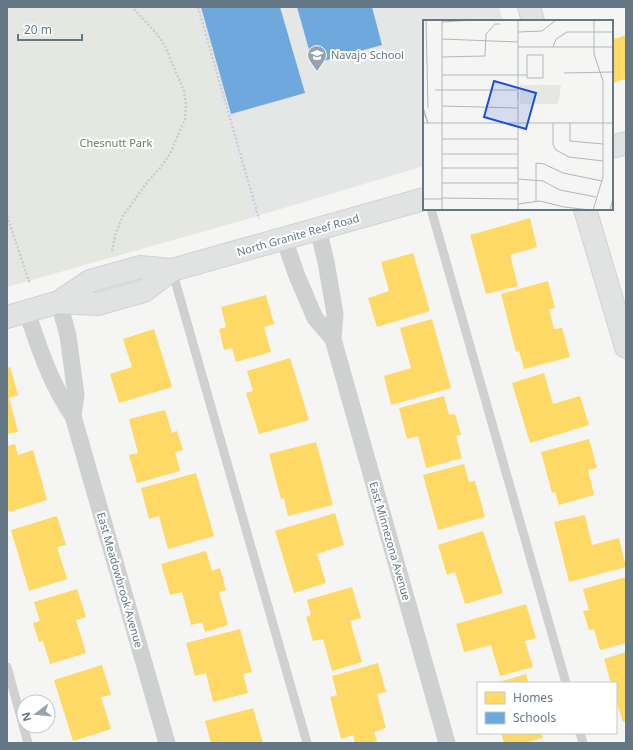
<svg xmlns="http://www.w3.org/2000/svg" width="633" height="750" viewBox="0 0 633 750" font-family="'Noto Sans',sans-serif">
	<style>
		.built { fill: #e5e7e6 }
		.green { fill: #e4e8e1 }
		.homes { fill: #ffd966 }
		.schools { fill: #6fa8dc }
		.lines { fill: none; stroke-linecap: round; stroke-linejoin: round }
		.secondary-casing { stroke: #d1d3d3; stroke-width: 24 }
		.path { stroke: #cccdcd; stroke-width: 2.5; stroke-dasharray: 2 2; stroke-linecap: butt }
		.lane { stroke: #cfd0d0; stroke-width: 9 }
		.street { stroke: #cfd0d0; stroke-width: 17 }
		.secondary { stroke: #e1e2e2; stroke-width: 22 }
		.labels { text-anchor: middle; stroke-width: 4; stroke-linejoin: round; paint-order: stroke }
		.poi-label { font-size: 11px; fill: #647785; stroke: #fff; text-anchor: start }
		.park-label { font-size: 11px; fill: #697c63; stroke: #fff }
		.street-label { font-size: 11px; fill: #647785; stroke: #fff }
		.inset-road { fill: none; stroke: #aeb8bd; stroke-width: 1 }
		.view { fill: #1d4ed8; fill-opacity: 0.15; stroke: #1d4ed8; stroke-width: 2 }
		.inset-edge { fill: none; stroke: #647785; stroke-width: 2 }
	</style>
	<rect width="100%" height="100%" fill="#f5f5f3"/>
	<polygon class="built" points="192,7 499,7 503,21 424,21 424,166 251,218"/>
	<polygon class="green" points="7,7 192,7 251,218 7,287"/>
	<g class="homes">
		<polygon points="612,31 615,39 626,35 626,79 612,83"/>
		<polygon points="530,218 537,247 510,255 518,286 486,294 470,235"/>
		<polygon points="413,253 430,311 377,327 368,298 389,291 381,262"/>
		<polygon points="548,281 555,308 549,309 554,329 562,328 570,357 524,369 519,351 516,352 501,294"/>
		<polygon points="266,295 274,324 264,327 271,352 236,362 232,348 224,350 219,329 226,327 221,307"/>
		<polygon points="432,319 451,388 391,405 384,376 411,368 400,328"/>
		<polygon points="154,329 172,387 119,403 110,374 132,367 123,339"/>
		<polygon points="290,358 309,420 259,434 246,393 253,391 247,371"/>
		<polygon points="10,367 18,395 9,398 18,432 7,434 7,368"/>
		<polygon points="544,373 553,404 580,396 589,425 530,443 512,383"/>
		<polygon points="444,396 449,415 455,414 461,435 456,436 462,458 426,468 418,436 407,439 399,408"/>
		<polygon points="165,410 172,433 177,431 183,450 175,452 180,471 137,483 129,455 138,453 129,419"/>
		<polygon points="589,439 597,468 588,470 594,495 559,505 555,492 552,493 541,452"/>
		<polygon points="316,442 333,505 288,516 284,498 281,499 269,454"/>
		<polygon points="15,444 18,455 33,450 47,500 9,512 7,506 7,446"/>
		<polygon points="464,464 469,482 475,481 485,517 438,530 423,475"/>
		<polygon points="196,473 214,536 168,549 159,516 149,519 141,488"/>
		<polygon points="335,513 344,545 317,554 326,583 294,593 275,531"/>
		<polygon points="585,515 592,545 619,538 626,567 569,582 554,522"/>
		<polygon points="57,516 66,545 57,547 67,579 29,591 11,530"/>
		<polygon points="483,531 503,593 465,604 455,572 447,575 438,545"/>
		<polygon points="206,551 212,571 220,568 226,590 219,592 228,625 205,632 202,622 191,625 182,592 170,595 161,564"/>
		<polygon points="626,577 626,643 600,650 594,629 589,630 583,611 589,610 583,589"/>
		<polygon points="352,587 361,618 350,621 362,662 332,671 323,639 313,641 306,617 311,615 307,600"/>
		<polygon points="77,589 86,617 76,620 86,653 50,664 43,641 39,642 33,623 40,621 34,602"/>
		<polygon points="526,604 536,638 525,641 533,667 500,676 491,645 464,652 456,624"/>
		<polygon points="240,629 252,672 243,674 248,693 213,702 206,673 195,676 186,643"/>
		<polygon points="626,652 626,721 623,722 616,700 616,683 611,683 604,659"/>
		<polygon points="378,663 386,692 377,694 386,728 374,732 377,741 370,743 355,743 353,735 341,739 330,697 337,695 332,676"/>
		<polygon points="102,665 111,695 101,697 111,729 73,741 54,680"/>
		<polygon points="526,674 528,683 496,683"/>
		<polygon points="253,708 263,743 211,743 205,721"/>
		<polygon points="501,733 541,733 543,738 523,743 504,743"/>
	</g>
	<g class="schools">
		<polygon points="201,7 280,7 305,93 231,114"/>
		<polygon points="297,7 372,7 382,45 313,64"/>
	</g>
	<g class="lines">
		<g class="secondary-casing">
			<g id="secondary">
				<polyline points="529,7 533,21"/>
				<polyline points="612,147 626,143"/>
				<polyline points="585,209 626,347"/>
				<polyline points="59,302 90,281 140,267 172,270"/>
				<polyline points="7,317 59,302 98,304 144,291 172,270 424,199"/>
			</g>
		</g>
		<g class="path">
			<polyline points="198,7 259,219"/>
			<polyline points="7,216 30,284"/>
			<polyline points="112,251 116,232 123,216 148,181 160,168 170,154 185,119 186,104 184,91 165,46 157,34 132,7"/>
		</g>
		<g class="lane">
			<polyline points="431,209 566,683"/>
			<polyline points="172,270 307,743"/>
			<polyline points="7,667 28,743"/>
			<polyline points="580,733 583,743"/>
		</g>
		<g class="street">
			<polyline points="318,229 326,262 335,314 333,339 447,743"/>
			<polyline points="284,239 297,276 315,318 333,339"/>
			<polyline points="59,302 68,336 76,395 73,416"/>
			<path d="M 27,312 C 39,348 51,385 73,416 L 167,743"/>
		</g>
		<use href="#secondary" class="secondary"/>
	</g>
	<defs>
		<g id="school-pin" transform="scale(1)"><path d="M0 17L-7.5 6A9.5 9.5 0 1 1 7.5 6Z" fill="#97a3ac" stroke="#fff"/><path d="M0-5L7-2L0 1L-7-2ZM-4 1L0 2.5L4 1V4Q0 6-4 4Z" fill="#fff"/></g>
	</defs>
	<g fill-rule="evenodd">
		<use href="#school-pin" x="317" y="55"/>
	</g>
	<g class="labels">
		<g class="poi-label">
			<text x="331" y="59">Navajo School</text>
		</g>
		<g class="park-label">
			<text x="116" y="147">Chesnutt Park</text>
		</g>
		<g class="street-label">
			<text transform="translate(298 235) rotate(-16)" y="4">North Granite Reef Road</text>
			<text transform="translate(390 541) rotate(74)" y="4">East Minnezona Avenue</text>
			<text transform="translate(120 580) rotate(74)" y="4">East Meadowbrook Avenue</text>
		</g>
	</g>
	<g transform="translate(423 20)">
		<rect width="190" height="190" fill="#f5f5f3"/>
		<path d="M 97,65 L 138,65 L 135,84 L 97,84 Z" fill="#e4e8e1"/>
		<path class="inset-road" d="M 3,0 L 5,88M 19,2 L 51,0M 95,12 L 119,11 L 133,0M 19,19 L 95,22M 95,27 L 190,27M 130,27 L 133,19 L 144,12 L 190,12M 104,35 L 120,35 L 120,58 L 104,58 ZM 19,37 L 62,36 L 63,14 L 72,4 L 77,4M 141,53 L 190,52M 19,55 L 104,55M 12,70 L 95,70M 95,79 L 95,0M 19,86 L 95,88M 0,87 L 5,103M 0,91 L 5,103M 0,103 L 190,103M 130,103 L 130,125 L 133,130 L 146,137 L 180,141M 147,103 L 147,121 L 180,124M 19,119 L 95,119M 19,134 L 95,134M 19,148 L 95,148M 95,159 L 120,161 L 137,170 L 173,177M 19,163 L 95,163M 19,178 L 95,179M 0,179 L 19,179M 113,181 L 113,143 L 121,144 L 140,153 L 179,161M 95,184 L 117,181 L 141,187 L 168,190M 19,190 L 19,0M 95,190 L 95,72M 170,190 L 180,157 L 180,61 L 171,34 L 171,0M 187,190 L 190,178"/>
		<path class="view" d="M 71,61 L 113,73 L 103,109 L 61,97 Z"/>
		<rect width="190" height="190" class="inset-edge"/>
	</g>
	<rect width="633" height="750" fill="none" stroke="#647785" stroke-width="16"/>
	<rect x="477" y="682" width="140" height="52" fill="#ffffff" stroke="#c1c9ce"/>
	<rect x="485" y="692" width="20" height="12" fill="#ffd966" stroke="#c1c9ce"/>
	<text x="513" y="702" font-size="12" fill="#647785">Homes</text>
	<rect x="485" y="712" width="20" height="12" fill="#6fa8dc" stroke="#c1c9ce"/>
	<text x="513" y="722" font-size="12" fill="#647785">Schools</text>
	<g transform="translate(36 714) rotate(254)"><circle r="19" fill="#ffffff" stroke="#c1c9ce"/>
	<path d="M0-3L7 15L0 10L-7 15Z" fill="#97a3ac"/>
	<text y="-6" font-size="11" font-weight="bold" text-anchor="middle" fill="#647785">N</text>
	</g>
	<path d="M18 34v6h64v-6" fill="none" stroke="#647785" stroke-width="2"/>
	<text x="24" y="34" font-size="12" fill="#647785" stroke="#ffffff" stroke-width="3" paint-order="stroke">20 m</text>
</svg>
